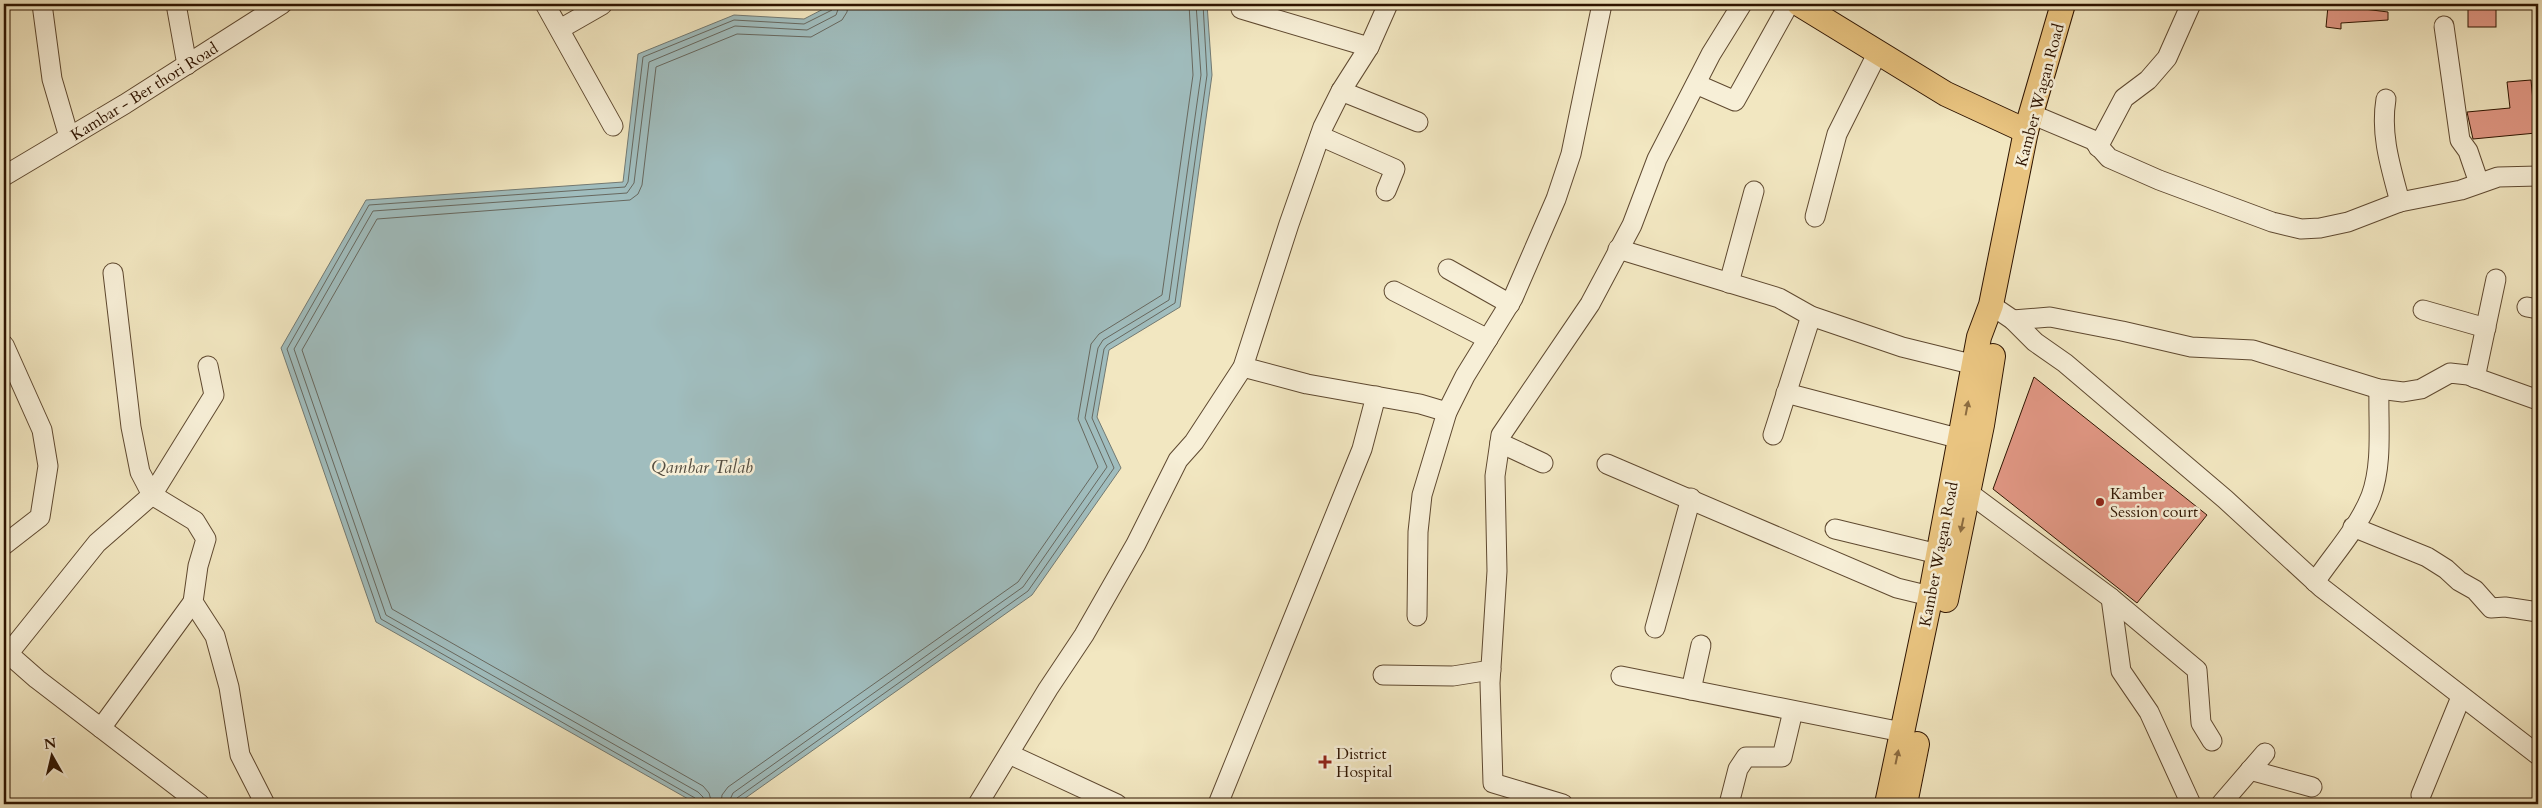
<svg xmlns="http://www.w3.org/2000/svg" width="2542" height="808" viewBox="0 0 2542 808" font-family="Cardo,serif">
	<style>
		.water { fill: #a0bdbe; stroke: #727972 }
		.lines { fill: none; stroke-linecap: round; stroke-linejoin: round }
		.shore { stroke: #67685f; stroke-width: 1 }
		.building { fill: #e19784; stroke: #2e1400 }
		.minor-casing { stroke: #5f4930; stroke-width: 21 }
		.major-casing { stroke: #2e1400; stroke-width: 26 }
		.minor { stroke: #f7efd7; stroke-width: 19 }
		.major { stroke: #e9c480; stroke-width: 24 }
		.oneway { fill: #8c6c40 }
		.poi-dot { fill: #8f2418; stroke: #f7efd7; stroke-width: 2 }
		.labels { text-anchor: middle; stroke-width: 5; stroke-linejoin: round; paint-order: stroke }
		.street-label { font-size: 16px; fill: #2e1400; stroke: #f7efd7 }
		.poi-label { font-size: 16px; fill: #2e1400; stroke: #f7efd7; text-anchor: start }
		.water-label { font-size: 18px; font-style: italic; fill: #564f42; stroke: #f7efd7 }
	</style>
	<rect width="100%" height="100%" fill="#f2e7c1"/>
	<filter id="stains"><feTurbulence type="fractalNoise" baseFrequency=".004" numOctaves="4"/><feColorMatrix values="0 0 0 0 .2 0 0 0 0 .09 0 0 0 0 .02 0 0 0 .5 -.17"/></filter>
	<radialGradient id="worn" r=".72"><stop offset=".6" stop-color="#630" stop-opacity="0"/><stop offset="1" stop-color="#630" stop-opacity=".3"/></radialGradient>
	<polygon class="water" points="833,4 1207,4 1212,75 1180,307 1109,350 1097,417 1121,468 1032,595 737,804 697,804 376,622 281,348 366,200 623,182 638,54 734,15 804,19"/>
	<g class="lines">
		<g class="shore">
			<polyline points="698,804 695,798 381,619 287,349 369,205 625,187 628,182 643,57 734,20 804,24 832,10 834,4"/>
			<polyline points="704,804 703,797 698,792 386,615 294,349 373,211 627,193 634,183 649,62 735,26 807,30 836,15 840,4"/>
			<polyline points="712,804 709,793 703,786 392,609 302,350 377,219 630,200 638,194 642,185 656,67 737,34 811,37 842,20 847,12 848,4"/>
			<polyline points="721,804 722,795 728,787 1018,582 1098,467 1078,419 1091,344 1099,334 1162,295 1193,75 1189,4"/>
			<polyline points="728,804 733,793 1023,587 1107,467 1085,418 1098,348 1103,340 1169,300 1201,75 1196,4"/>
			<polyline points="735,804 737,798 1028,591 1114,468 1092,418 1104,349 1107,345 1175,303 1207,75 1203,4"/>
		</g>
	</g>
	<g class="building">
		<polygon points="2348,4 2363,4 2364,9 2388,12 2388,20 2341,23 2341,29 2326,27 2328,6 2349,8"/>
		<rect x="2468" y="4" width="28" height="23"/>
		<polygon points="2531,80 2536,133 2473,139 2467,112 2510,108 2507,82"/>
		<polygon points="2034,377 2207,515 2137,603 1993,489"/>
	</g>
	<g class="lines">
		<g class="minor-casing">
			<g id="minor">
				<polyline points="42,4 52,79 69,137"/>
				<polyline points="176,4 187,65"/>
				<polyline points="545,4 613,126"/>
				<polyline points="1241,9 1369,47"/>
				<polyline points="2444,26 2460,140 2468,151 2479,183"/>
				<polyline points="560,29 602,5"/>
				<polyline points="1696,84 1735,101 1789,4"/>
				<polyline points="1341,91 1418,122"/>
				<path d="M 2386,99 C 2380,135 2391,168 2400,202"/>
				<polyline points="2031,114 2093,140 2109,158 2159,180 2272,222 2301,229 2320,228 2348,222 2400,202 2461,190 2498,177 2538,176"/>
				<polyline points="1320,136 1395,169 1386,191"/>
				<polyline points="2098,147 2124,98 2148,80 2167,58 2191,4"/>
				<polyline points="4,176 125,104 282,4"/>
				<polyline points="1815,217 1837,134 1878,52"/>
				<polyline points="1618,249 1779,298 1811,316 1902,347 1975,365"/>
				<polyline points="1448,269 1510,304"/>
				<polyline points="113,273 131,427 140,472 152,495 195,521 206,539 198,566 193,602 215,636 229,687 240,755 265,804"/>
				<polyline points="1729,283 1754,191"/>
				<polyline points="1394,291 1488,339"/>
				<polyline points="1991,305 2013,320 2035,342 2065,363 2225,499 2322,588 2538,755"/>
				<polyline points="2527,307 2538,309"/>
				<polyline points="2423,310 2486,328"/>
				<polyline points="2013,320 2050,317 2122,331 2191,347 2253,350 2379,389 2403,392 2421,389 2450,373 2468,375 2538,400"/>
				<polyline points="4,345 42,430 48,466 40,517 4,545"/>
				<polyline points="1243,367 1307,384 1420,404 1447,412"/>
				<polyline points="2475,378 2496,279"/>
				<polyline points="1786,393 1961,439"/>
				<polyline points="1773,435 1811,316"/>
				<polyline points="1500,443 1543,463"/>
				<polyline points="1607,464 1897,588 1930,596"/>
				<polyline points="1969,493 2111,598 2197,670 2201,723 2212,741"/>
				<polyline points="2353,527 2427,557 2446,569 2459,581 2475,590 2491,608 2505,607 2538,612"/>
				<polyline points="1835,529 1938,554"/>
				<path d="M 2315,582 C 2333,555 2359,527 2371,496 C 2383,463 2378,424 2379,389"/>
				<polyline points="2111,598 2121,671 2149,712 2191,804"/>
				<polyline points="1417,616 1418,532 1422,495 1447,412 1465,376 1513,298 1556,199 1571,154 1602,4"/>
				<polyline points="1655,628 1691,498"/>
				<polyline points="4,650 37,679 200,804"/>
				<polyline points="4,659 97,543 152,495 214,395 208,366"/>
				<polyline points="1383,675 1453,676 1491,670"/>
				<polyline points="1621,676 1902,732"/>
				<polyline points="1691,690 1701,645"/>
				<polyline points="101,728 193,602"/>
				<polyline points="1009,754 1117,804"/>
				<polyline points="2250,770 2312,787"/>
				<polyline points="2421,795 2461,697"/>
				<polyline points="978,804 1048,689 1084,635 1136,544 1178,460 1194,442 1243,367 1289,224 1323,127 1341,91 1369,47 1388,4"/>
				<polyline points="1218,804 1362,449 1376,396"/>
				<polyline points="1563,804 1493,783 1490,683 1497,571 1495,476 1501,435 1590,304 1632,225 1657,159 1711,54 1742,4"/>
				<polyline points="1729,804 1738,769 1746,757 1782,757 1793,711"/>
				<polyline points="2221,804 2265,753"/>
			</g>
		</g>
		<g class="major-casing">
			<g id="major">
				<polyline points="1799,4 1946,94 2026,131"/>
				<polyline points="1946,600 1982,425 1993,356"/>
				<polyline points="1887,804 1928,609 1979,337 1991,305 2026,131 2063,4"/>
				<polyline points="1905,804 1917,744"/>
			</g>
		</g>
		<use href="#minor" class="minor"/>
		<use href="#major" class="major"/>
	</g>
	<defs><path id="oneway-solid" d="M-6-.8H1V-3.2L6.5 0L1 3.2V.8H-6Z" transform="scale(1.25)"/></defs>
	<g class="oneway">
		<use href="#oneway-solid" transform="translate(1967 408) rotate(-79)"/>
		<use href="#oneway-solid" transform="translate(1962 525) rotate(102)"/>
		<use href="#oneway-solid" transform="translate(1897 757) rotate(-78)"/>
	</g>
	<g class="poi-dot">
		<circle cx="2100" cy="502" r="5"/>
		<path d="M1322.5 754.5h5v5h5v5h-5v5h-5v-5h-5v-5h5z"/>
	</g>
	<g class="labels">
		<g class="street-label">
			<text transform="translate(144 91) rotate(-32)" y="6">Kambar - Ber thori Road</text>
			<text transform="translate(2039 95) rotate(-75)" y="6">Kamber Wagan Road</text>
			<text transform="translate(1938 554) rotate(-79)" y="6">Kamber Wagan Road</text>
		</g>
		<g class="poi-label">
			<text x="2110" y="499">Kamber<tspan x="2110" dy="18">Session court</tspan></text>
			<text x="1336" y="759">District<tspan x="1336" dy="18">Hospital</tspan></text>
		</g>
		<g class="water-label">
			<text x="702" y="473">Qambar Talab</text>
		</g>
	</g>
	<rect width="2542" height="808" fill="none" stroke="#f2e7c1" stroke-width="20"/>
	<rect x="5" y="5" width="2532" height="798" fill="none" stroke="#2e1400" stroke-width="2.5"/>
	<rect x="10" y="10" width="2522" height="788" fill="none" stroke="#2e1400"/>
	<g transform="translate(52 756) rotate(352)" stroke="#f7efd7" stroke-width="4" paint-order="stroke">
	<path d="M0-4L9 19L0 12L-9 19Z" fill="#2e1400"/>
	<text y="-8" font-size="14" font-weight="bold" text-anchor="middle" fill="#2e1400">N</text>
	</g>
	<rect width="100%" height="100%" filter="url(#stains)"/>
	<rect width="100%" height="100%" fill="url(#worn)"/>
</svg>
